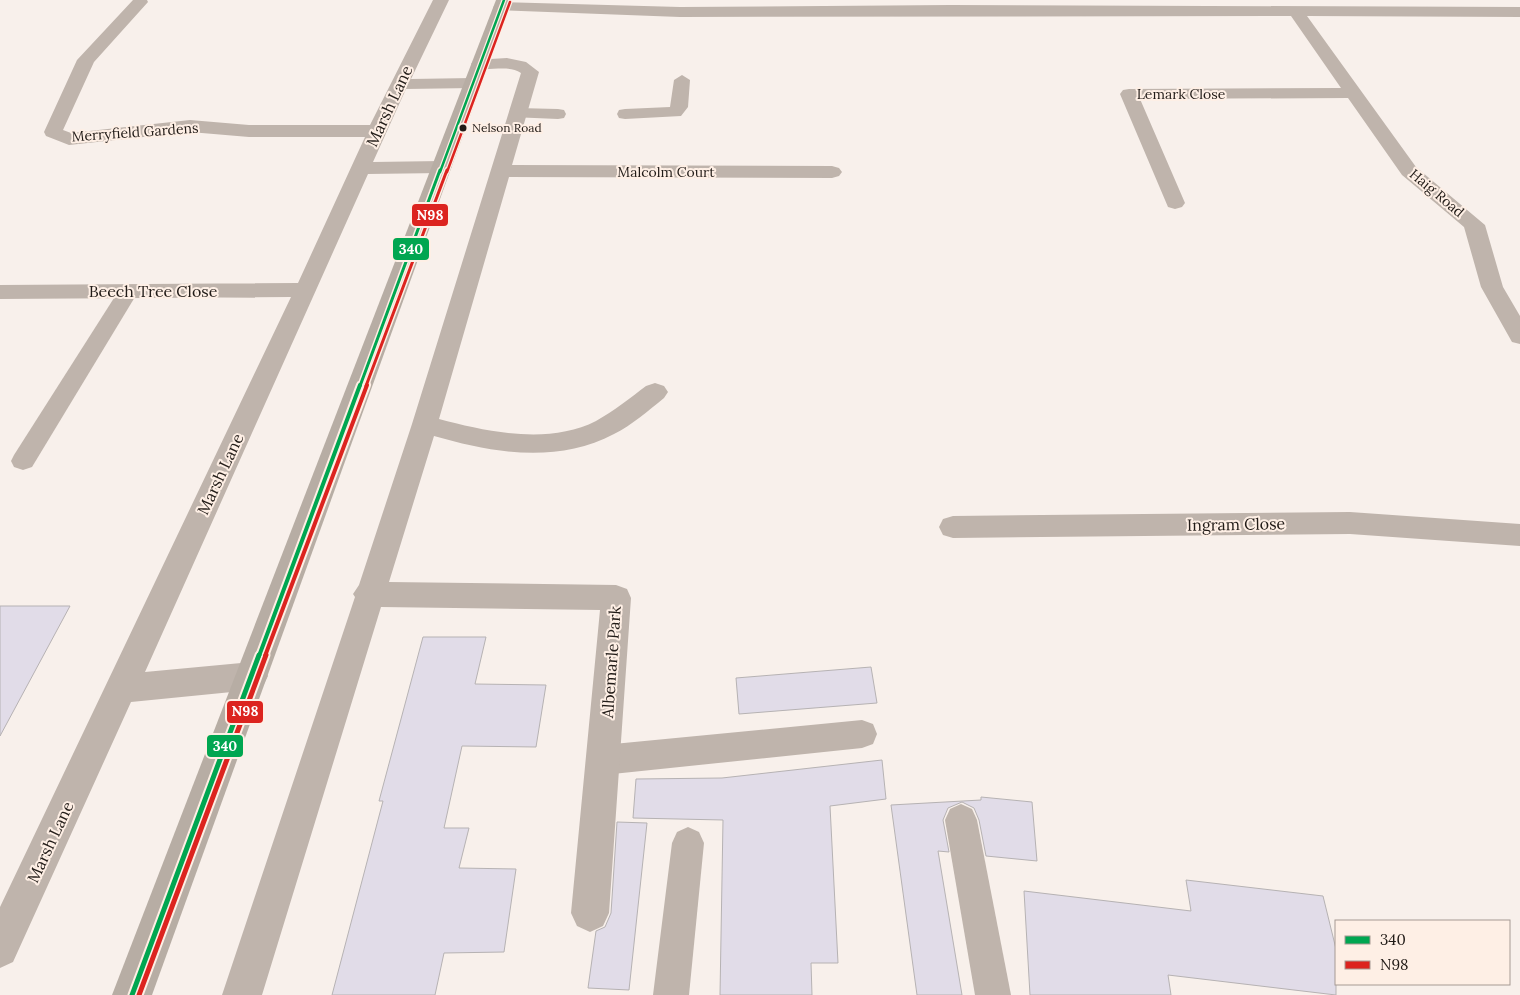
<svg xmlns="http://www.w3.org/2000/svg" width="1520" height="995" viewBox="0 0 1520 995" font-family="Lora,serif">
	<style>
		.building { fill: #e1dce8; stroke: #b6b2b3 }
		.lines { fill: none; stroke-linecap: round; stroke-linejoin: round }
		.lane { fill: #bfb4ac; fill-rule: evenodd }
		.street { fill: #bfb4ac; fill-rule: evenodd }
		.primary { fill: #b7ada4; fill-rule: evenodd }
		.bus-1-far3-casing { stroke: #feefe5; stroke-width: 5 }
		.bus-1-far2-casing { stroke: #feefe5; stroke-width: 6 }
		.bus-1-far1-casing { stroke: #feefe5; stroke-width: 8 }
		.bus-1-casing { stroke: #feefe5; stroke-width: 9 }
		.bus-2-far3-casing { stroke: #feefe5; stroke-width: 5 }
		.bus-2-far2-casing { stroke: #feefe5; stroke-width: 6 }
		.bus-2-far1-casing { stroke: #feefe5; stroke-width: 8 }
		.bus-2-casing { stroke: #feefe5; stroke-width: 9 }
		.bus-1-far3 { stroke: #00a651; stroke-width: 2.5 }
		.bus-1-far2 { stroke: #00a651; stroke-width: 3 }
		.bus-1-far1 { stroke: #00a651; stroke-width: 4 }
		.bus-1 { stroke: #00a651; stroke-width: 5 }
		.bus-2-far3 { stroke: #dc241f; stroke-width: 2.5 }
		.bus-2-far2 { stroke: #dc241f; stroke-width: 3 }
		.bus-2-far1 { stroke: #dc241f; stroke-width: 4 }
		.bus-2 { stroke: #dc241f; stroke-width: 5 }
		.bus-dot { fill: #211b17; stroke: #feefe5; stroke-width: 2 }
		.labels { text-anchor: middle; stroke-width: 4; stroke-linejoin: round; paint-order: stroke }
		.far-bus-label { font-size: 12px; fill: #211b17; stroke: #feefe5; text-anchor: start }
		.far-street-label { font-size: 14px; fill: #211b17; stroke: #feefe5 }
		.street-label { font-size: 16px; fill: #211b17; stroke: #feefe5 }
		.line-badge { stroke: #feefe5; stroke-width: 2 }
		.badge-label { font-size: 14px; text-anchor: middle; font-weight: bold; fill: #fff }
	</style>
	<rect width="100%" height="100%" fill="#f8f0eb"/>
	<g class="building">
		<polygon points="0,606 70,606 0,736"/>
		<polygon points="423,637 486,637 475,684 546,685 536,747 462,746 444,828 469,828 459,868 516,869 504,952 444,953 435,995 332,995 383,801 379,801"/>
		<polygon points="871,667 877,703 739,714 736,678"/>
		<polygon points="882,760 886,799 830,806 838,963 811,963 812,995 720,995 723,820 633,818 636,779 722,778"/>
		<polygon points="981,797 1032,802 1037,861 986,856 979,820 974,808 962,802 948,808 943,820 949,852 938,851 962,995 917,995 891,805 981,800"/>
		<polygon points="617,822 647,823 629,990 588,988 596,931 605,927 611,913"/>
		<polygon points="1186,880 1323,896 1336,949 1336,995 1168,975 1171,995 1030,995 1024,891 1191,911"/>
	</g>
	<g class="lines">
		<g class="lane">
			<polygon points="682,75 690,80 688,107 681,116 625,119 619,118 617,114 619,110 625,109 670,107 674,80"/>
			<polygon points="517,108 558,109 564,110 566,114 564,118 558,119 511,117 509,113 511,109"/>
			<polygon points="128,285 135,287 138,292 32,467 23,470 14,467 11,461 14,455 121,287"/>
			<polygon points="862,720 873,724 877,734 873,744 862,748 603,775 592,770 588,760 592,750 603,745"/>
			<polygon points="961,804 972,809 977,820 1011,995 975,995 945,820 950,809"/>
			<polygon points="688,827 699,832 704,843 689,995 653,995 672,843 677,832"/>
		</g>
		<g class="street">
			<polygon points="133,0 147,0 148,2 94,62 63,130 71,133 190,120 249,125 370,125 433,0 449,0 411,79 473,78 479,79 482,83 479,87 473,88 406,89 373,162 442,161 449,163 452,167 449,171 442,173 368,174 145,672 252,662 263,666 268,676 263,686 252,690 131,702 13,962 0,968 0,907 291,297 0,299 0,285 298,283 365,137 249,137 190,132 69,145 46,136 44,132 77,60"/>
			<polygon points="501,2 680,7 950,5 1520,7 1520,17 1307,16 1416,167 1485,225 1503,287 1520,316 1520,344 1512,342 1481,287 1464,227 1402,175 1348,98 1140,99 1185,203 1182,207 1175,209 1168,207 1120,94 1123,90 1129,89 1341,88 1291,16 680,17 495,10 493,7"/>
			<path d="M 507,58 L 526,62 L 539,72 L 512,165 L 832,166 L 839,168 L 842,172 L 839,176 L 832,178 L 509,177 L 439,419 C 488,432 549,445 596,421 C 614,411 630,398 646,386 L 655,383 L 664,386 L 668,392 L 664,398 C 648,411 632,425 614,434 C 557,464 493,453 434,436 L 389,582 L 616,585 L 627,589 L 631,598 L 609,913 L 603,926 L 590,932 L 577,926 L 571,913 L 600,610 L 381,607 L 262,995 L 222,995 L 355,597 L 353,594 L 359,585 L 412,424 L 521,73 C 507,64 489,72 474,68 L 471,64 L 474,60 Z"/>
			<polygon points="1350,512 1520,524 1520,546 1350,534 953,538 943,535 939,527 943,519 953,516"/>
		</g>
		<polygon class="primary" points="496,0 512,0 152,995 112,995"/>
		<g class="bus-1-far3-casing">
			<polyline id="bus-1-far3" points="440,172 504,0"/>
		</g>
		<g class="bus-1-far2-casing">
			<polyline id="bus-1-far2" points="360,386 440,170"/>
		</g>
		<g class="bus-1-far1-casing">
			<polyline id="bus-1-far1" points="259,656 360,385"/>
		</g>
		<g class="bus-1-casing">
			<polyline id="bus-1" points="132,995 259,655"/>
		</g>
		<g class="bus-2-far3-casing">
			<polyline id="bus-2-far3" points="447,172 510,2"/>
		</g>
		<g class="bus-2-far2-casing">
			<polyline id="bus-2-far2" points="366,386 447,170"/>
		</g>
		<g class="bus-2-far1-casing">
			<polyline id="bus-2-far1" points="265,656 367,385"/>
		</g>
		<g class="bus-2-casing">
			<polyline id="bus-2" points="139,995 266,655"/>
		</g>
		<use href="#bus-1-far3" class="bus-1-far3"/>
		<use href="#bus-1-far2" class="bus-1-far2"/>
		<use href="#bus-1-far1" class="bus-1-far1"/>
		<use href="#bus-1" class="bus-1"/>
		<use href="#bus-2-far3" class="bus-2-far3"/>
		<use href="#bus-2-far2" class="bus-2-far2"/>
		<use href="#bus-2-far1" class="bus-2-far1"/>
		<use href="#bus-2" class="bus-2"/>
	</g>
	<circle class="bus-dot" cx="463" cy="128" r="4.5"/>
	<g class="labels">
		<g class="far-bus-label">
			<text x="472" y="132">Nelson Road</text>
		</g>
		<g class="far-street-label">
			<text x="1181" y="99">Lemark Close</text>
			<text transform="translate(135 132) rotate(-4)" y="5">Merryfield Gardens</text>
			<text x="666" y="177">Malcolm Court</text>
			<text transform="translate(1437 193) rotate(40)" y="5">Haig Road</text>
		</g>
		<g class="street-label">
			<text transform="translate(389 106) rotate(-65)" y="6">Marsh Lane</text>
			<text x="153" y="297">Beech Tree Close</text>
			<text transform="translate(220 474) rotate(-65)" y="6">Marsh Lane</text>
			<text transform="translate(1236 524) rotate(-1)" y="6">Ingram Close</text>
			<text transform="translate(611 662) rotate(-86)" y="6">Albemarle Park</text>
			<text transform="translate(50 842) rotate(-65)" y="6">Marsh Lane</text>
		</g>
	</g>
	<g class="line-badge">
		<rect x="411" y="203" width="38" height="24" rx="5" fill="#dc241f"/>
		<rect x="392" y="237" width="38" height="24" rx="5" fill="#00a651"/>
		<rect x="226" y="700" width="38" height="24" rx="5" fill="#dc241f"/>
		<rect x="206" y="734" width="38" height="24" rx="5" fill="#00a651"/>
	</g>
	<g class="badge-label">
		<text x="430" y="220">N98</text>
		<text x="411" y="254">340</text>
		<text x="245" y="716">N98</text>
		<text x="225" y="751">340</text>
	</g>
	<rect x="1335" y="920" width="175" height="65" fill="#feefe5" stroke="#a69a93"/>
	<rect x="1345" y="936" width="25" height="8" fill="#00a651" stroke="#a69a93"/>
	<text x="1380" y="945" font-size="15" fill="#211b17">340</text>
	<rect x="1345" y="961" width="25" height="8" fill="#dc241f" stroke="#a69a93"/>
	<text x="1380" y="970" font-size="15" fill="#211b17">N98</text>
</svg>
